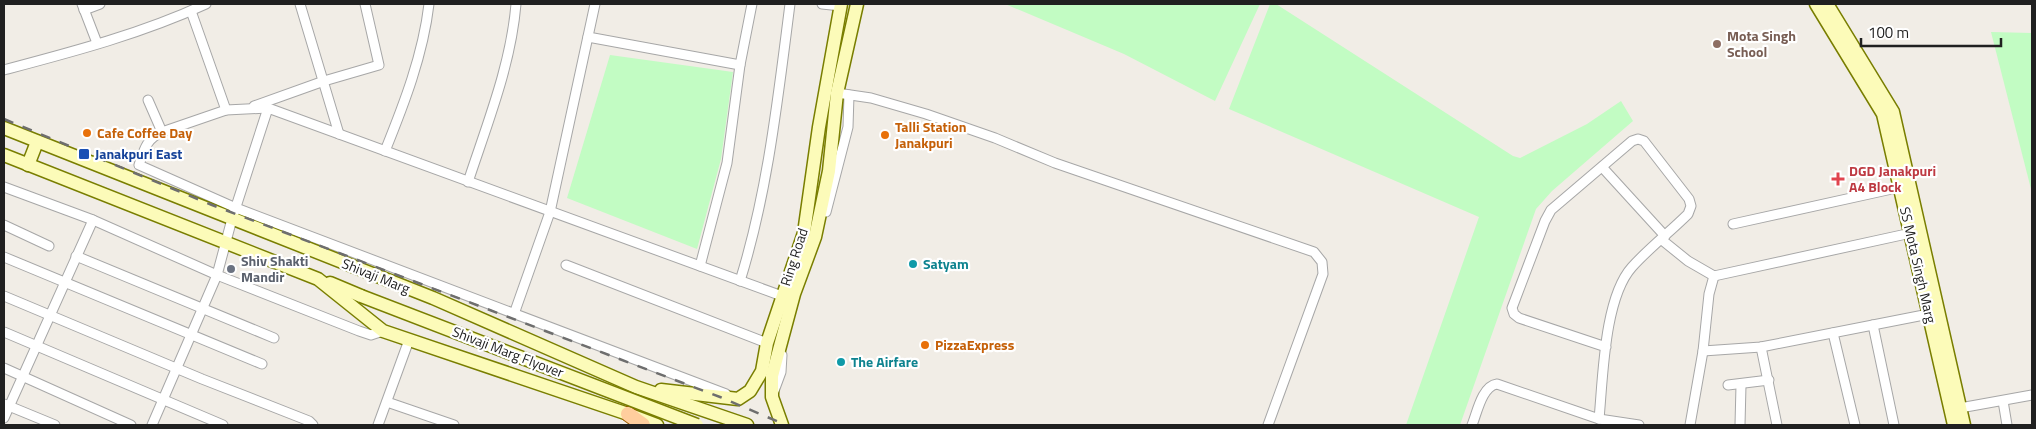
<svg xmlns="http://www.w3.org/2000/svg" width="2036" height="429" viewBox="0 0 2036 429" font-family="'Titillium Web',sans-serif">
	<style>
		.park { fill: #c2fcc3 }
		.lines { fill: none; stroke-linecap: round; stroke-linejoin: round }
		.street-casing { stroke: #a7a7a7; stroke-width: 11 }
		.secondary-casing { stroke: #797e00; stroke-width: 15 }
		.primary-casing { stroke: #9c5d00; stroke-width: 16 }
		.street { stroke: #fff; stroke-width: 9 }
		.secondary { stroke: #fcfbb9; stroke-width: 12 }
		.primary { stroke: #ffce9d; stroke-width: 14 }
		.rail { stroke: #6e6e6e; stroke-width: 2.5; stroke-dasharray: 10 10; stroke-linecap: butt }
		.secondary-bridge-casing { stroke: #797e00; stroke-width: 15; stroke-linecap: butt }
		.secondary-bridge { stroke: #fcfbb9; stroke-width: 12 }
		.education-dot { fill: #8d6e63; stroke: #fff; stroke-width: 2 }
		.food-dot { fill: #e8710a; stroke: #fff; stroke-width: 2 }
		.transit-dot { fill: #1a4fb4; stroke: #fff; stroke-width: 2 }
		.health-dot { fill: #e0444e; stroke: #fff; stroke-width: 2 }
		.culture-dot { fill: #0f9aa8; stroke: #fff; stroke-width: 2 }
		.worship-dot { fill: #6b7280; stroke: #fff; stroke-width: 2 }
		.labels { text-anchor: middle; stroke-width: 4.5; stroke-linejoin: round; paint-order: stroke }
		.education-label { font-size: 14px; font-weight: bold; fill: #785e54; stroke: #fff; text-anchor: start }
		.food-label { font-size: 14px; font-weight: bold; fill: #c56008; stroke: #fff; text-anchor: start }
		.transit-label { font-size: 14px; font-weight: bold; fill: #164399; stroke: #fff; text-anchor: start }
		.health-label { font-size: 14px; font-weight: bold; fill: #be3a42; stroke: #fff; text-anchor: start }
		.street-label { font-size: 14px; fill: #202020; stroke: #fff }
		.worship-label { font-size: 14px; font-weight: bold; fill: #5b616d; stroke: #fff; text-anchor: start }
		.culture-label { font-size: 14px; font-weight: bold; fill: #0d838f; stroke: #fff; text-anchor: start }
	</style>
	<rect width="100%" height="100%" fill="#f1ede6"/>
	<g class="park">
		<polygon points="1005,4 1260,4 1215,101 1124,54"/>
		<polygon points="1270,4 1276,4 1513,156 1520,158 1587,124 1621,101 1633,121 1552,191 1536,209 1460,425 1406,425 1479,217 1229,109"/>
		<polygon points="1991,32 2032,33 2032,193"/>
		<polygon points="610,55 733,72 721,159 697,249 567,198"/>
	</g>
	<g class="lines">
		<g class="street-casing">
			<g id="street">
				<polyline points="82,4 97,43"/>
				<polyline points="300,4 339,134"/>
				<polyline points="822,4 841,6"/>
				<polyline points="84,10 100,4"/>
				<polyline points="191,11 226,110"/>
				<polyline points="588,37 740,65"/>
				<path d="M 4,70 C 72,52 141,34 206,4"/>
				<polyline points="837,93 871,98 926,114 995,138 1055,163 1314,252 1322,262 1323,274 1268,425"/>
				<polyline points="148,100 162,132"/>
				<polyline points="254,106 324,81 379,65 365,4"/>
				<path d="M 385,151 C 404,104 423,55 429,4"/>
				<polyline points="1602,167 1665,236"/>
				<path d="M 468,182 C 487,124 511,65 516,4"/>
				<polyline points="4,187 93,220 217,275 359,331 371,335 383,331"/>
				<polyline points="826,212 848,127 849,95"/>
				<polyline points="1733,224 1901,187"/>
				<polyline points="4,225 49,246"/>
				<polyline points="1662,240 1688,261 1714,276 1911,233"/>
				<polyline points="76,256 274,338"/>
				<polyline points="4,257 262,364"/>
				<polyline points="566,265 767,343"/>
				<polyline points="700,266 727,163 740,65 752,4"/>
				<path d="M 740,281 C 768,191 778,97 790,4"/>
				<polyline points="4,296 202,379 309,421 313,425"/>
				<polyline points="514,314 550,212 595,4"/>
				<polyline points="1873,325 1894,425"/>
				<polyline points="4,332 223,425"/>
				<polyline points="1833,333 1855,425"/>
				<polyline points="1761,347 1777,425"/>
				<polyline points="1703,351 1761,347 1934,313"/>
				<polyline points="4,368 131,425"/>
				<polyline points="1728,385 1769,380"/>
				<polyline points="774,391 781,372 782,355"/>
				<path d="M 726,394 L 236,208 L 139,165 C 144,150 146,139 162,132 L 226,110 L 268,108 L 782,296"/>
				<polyline points="2003,401 2007,425"/>
				<polyline points="387,402 454,425"/>
				<polyline points="4,404 55,425"/>
				<polyline points="1960,408 2032,395"/>
				<polyline points="4,418 93,220"/>
				<path d="M 1599,419 C 1603,378 1604,298 1632,267 C 1648,249 1671,231 1688,214 L 1691,206 L 1689,199 L 1644,141 L 1638,139 L 1632,141 L 1551,210 L 1545,221 L 1512,308 L 1514,314 L 1519,318 L 1606,347"/>
				<polyline points="152,425 217,275 232,219 268,108"/>
				<polyline points="378,425 409,340"/>
				<path d="M 1472,425 C 1477,413 1482,386 1497,384 L 1599,419 L 1639,425"/>
				<polyline points="1690,425 1703,351 1709,294 1714,276"/>
				<polyline points="1740,425 1741,385"/>
			</g>
		</g>
		<g class="secondary-casing">
			<g id="secondary">
				<polyline points="1816,4 1883,114 1954,425"/>
				<polyline points="1827,4 1893,112 1964,425"/>
				<polyline points="4,128 433,298 636,387 747,425"/>
				<polyline points="4,155 318,279 383,331 628,414 657,425"/>
				<polyline points="28,165 37,142"/>
				<polyline points="330,283 361,296"/>
				<polyline points="661,390 738,399 750,391 762,371 767,343 804,233 819,127 841,4"/>
				<polyline points="782,425 772,397 772,376 794,294 815,237 829,171 837,93 857,4"/>
			</g>
		</g>
		<g class="primary-casing">
			<polyline id="primary" points="628,414 643,425"/>
		</g>
		<use href="#street" class="street"/>
		<use href="#secondary" class="secondary"/>
		<use href="#primary" class="primary"/>
		<polyline class="rail" points="4,119 212,205 720,397 786,425"/>
		<g class="secondary-bridge-casing">
			<polyline id="secondary-bridge" points="361,296 697,425"/>
		</g>
		<use href="#secondary-bridge" class="secondary-bridge"/>
	</g>
	<circle class="education-dot" cx="1717" cy="44" r="5"/>
	<g class="food-dot">
		<circle cx="87" cy="133" r="5"/>
		<circle cx="885" cy="135" r="5"/>
		<circle cx="925" cy="345" r="5"/>
	</g>
	<rect class="transit-dot" x="78" y="148" width="12" height="12" rx="2.5"/>
	<path class="health-dot" d="M1835.5 171.5h5v5h5v5h-5v5h-5v-5h-5v-5h5z"/>
	<g class="culture-dot">
		<circle cx="913" cy="264" r="5"/>
		<circle cx="841" cy="362" r="5"/>
	</g>
	<circle class="worship-dot" cx="231" cy="269" r="5"/>
	<g class="labels">
		<g class="education-label">
			<text x="1727" y="41">Mota Singh<tspan x="1727" dy="16">School</tspan></text>
		</g>
		<g class="food-label">
			<text x="895" y="132">Talli Station<tspan x="895" dy="16">Janakpuri</tspan></text>
			<text x="97" y="138">Cafe Coffee Day</text>
			<text x="935" y="350">PizzaExpress</text>
		</g>
		<g class="transit-label">
			<text x="95" y="159">Janakpuri East</text>
		</g>
		<g class="health-label">
			<text x="1849" y="176">DGD Janakpuri<tspan x="1849" dy="16">A4 Block</tspan></text>
		</g>
		<g class="street-label">
			<text transform="translate(794 257) rotate(-72)" y="5">Ring Road</text>
			<text transform="translate(1918 265) rotate(77)" y="5">SS Mota Singh Marg</text>
			<text transform="translate(376 276) rotate(22)" y="5">Shivaji Marg</text>
			<text transform="translate(508 352) rotate(21)" y="5">Shivaji Marg Flyover</text>
		</g>
		<g class="worship-label">
			<text x="241" y="266">Shiv Shakti<tspan x="241" dy="16">Mandir</tspan></text>
		</g>
		<g class="culture-label">
			<text x="923" y="269">Satyam</text>
			<text x="851" y="367">The Airfare</text>
		</g>
	</g>
	<rect width="2036" height="429" fill="none" stroke="#202020" stroke-width="10"/>
	<path d="M1861 38v8h140v-8" fill="none" stroke="#202020" stroke-width="2.5"/>
	<text x="1868" y="38" font-size="15" fill="#202020" stroke="#ffffff" stroke-width="4" paint-order="stroke">100 m</text>
</svg>
